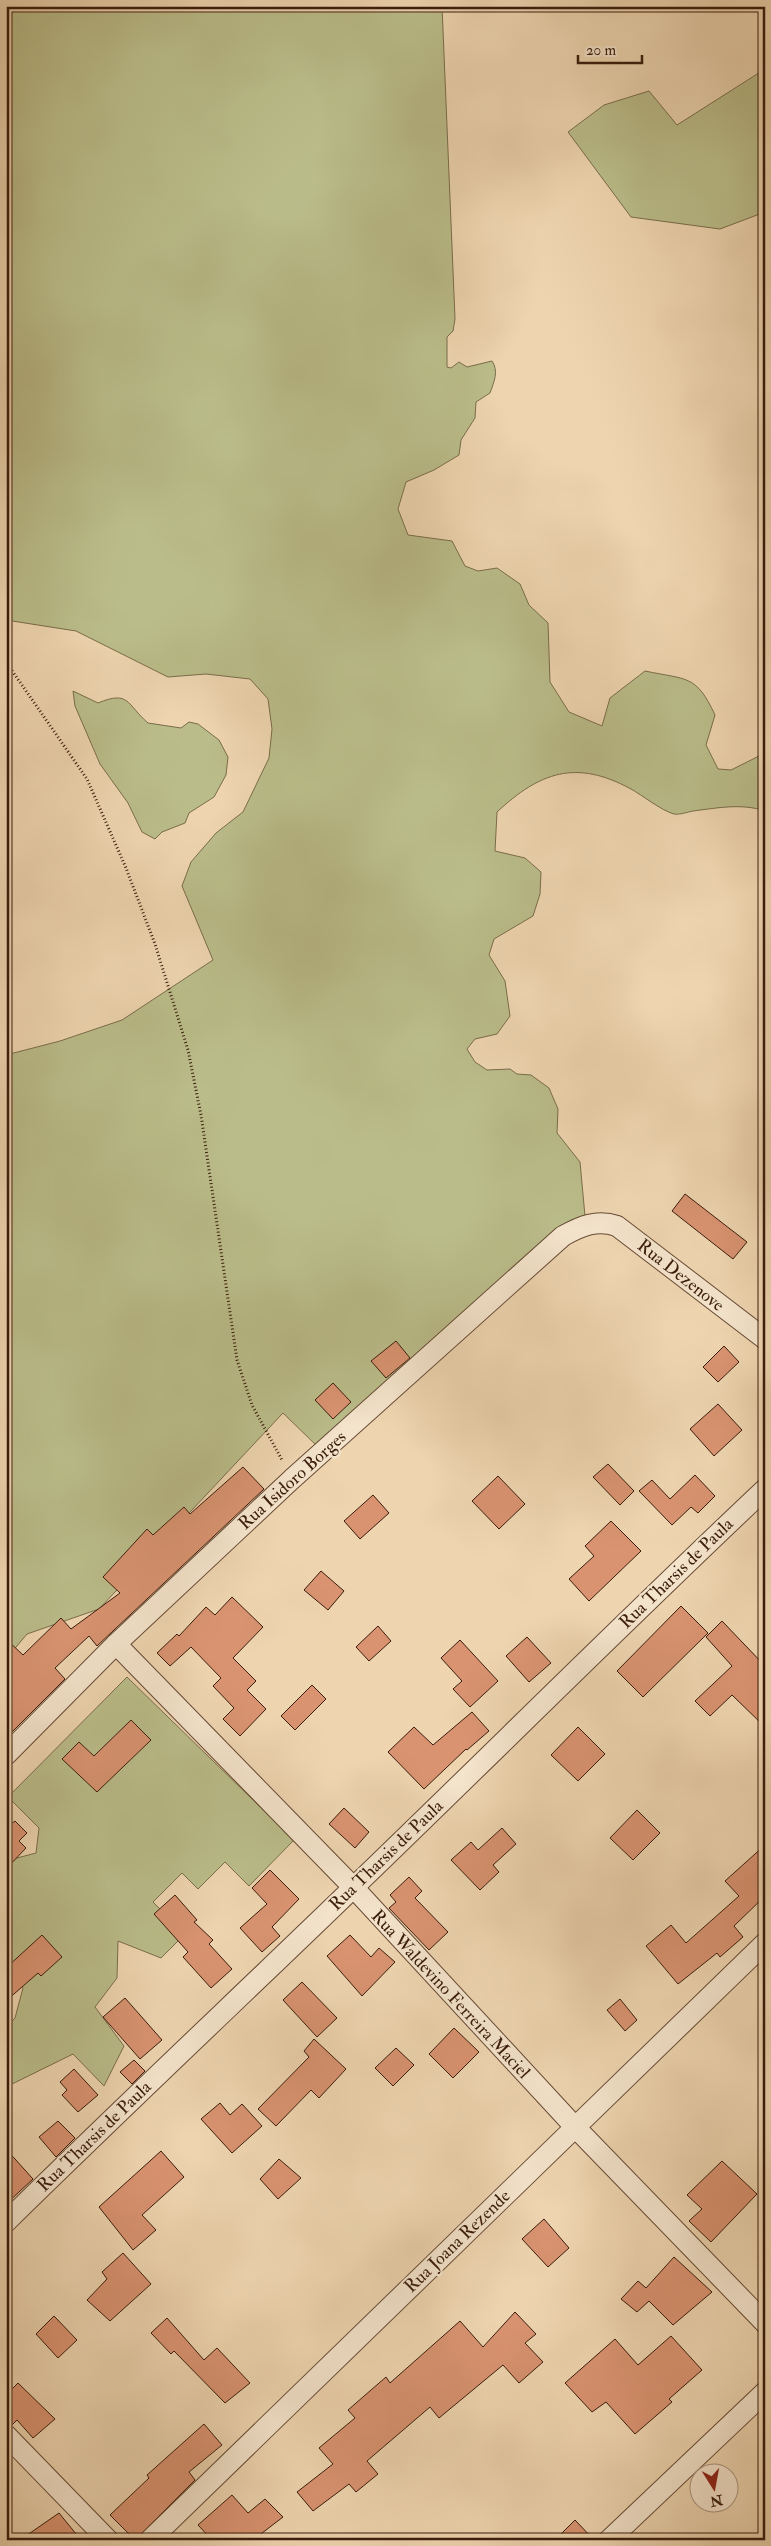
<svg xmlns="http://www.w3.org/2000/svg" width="771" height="2546" viewBox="0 0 771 2546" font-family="'IM FELL Double Pica',serif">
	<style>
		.green { fill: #babd8a; stroke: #7a6c4b }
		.building { fill: #d99371; stroke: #3a1c0c }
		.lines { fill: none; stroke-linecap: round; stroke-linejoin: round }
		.minor-casing { stroke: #674a35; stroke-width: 22 }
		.path { stroke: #3a1c0c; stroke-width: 3; stroke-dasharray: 1 2.5; stroke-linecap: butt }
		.minor { stroke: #f4e4cc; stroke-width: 20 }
		.labels { text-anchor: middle; stroke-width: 4.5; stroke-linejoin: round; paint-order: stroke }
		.street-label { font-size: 18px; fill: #3a1c0c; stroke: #f4e4cc }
	</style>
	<rect width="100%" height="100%" fill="#eed5b0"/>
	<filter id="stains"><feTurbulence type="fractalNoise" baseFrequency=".004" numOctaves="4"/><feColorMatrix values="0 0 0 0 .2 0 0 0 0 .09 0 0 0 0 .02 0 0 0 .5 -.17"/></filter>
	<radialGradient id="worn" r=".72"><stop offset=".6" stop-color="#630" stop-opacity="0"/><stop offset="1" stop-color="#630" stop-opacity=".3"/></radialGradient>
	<g class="green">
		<path d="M 6,6 L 442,6 L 455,319 L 453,331 L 447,337 L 447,367 L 451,368 L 459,362 L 467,367 L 492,361 C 499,371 494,382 490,393 L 476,402 L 475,418 L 461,440 L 459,455 L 434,470 L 406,482 L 398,509 L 408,535 L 452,541 L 465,566 L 478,571 L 497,568 L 520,584 L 529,605 L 548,623 L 550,682 L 569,712 L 602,726 L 610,698 L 645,671 C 687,680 696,674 715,715 L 706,745 L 718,769 L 731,770 L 765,753 L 765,811 C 742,803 717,808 693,811 C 688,812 679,815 674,814 C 662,811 642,795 631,789 C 576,759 540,772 497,812 L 495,851 L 525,858 L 541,872 L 540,894 L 533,916 L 494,939 L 489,955 L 505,981 L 510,1016 L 497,1034 L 475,1039 L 467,1049 L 475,1062 L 487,1070 L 510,1069 L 517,1074 L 531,1075 L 549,1088 L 558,1109 L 557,1133 L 580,1162 L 585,1216 L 319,1448 L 283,1413 L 99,1609 L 27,1634 L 6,1659 L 6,1055 L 60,1041 L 122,1020 L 213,960 L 182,886 L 191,862 L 216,833 L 243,812 L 269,758 L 272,729 L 268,699 L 250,679 L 206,674 L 168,677 L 76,631 L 6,620 Z"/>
		<polygon points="765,69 765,212 720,229 631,217 568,132 604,105 649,91 677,125"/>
		<path d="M 73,691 L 98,703 C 130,690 126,704 148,723 L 181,728 L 189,722 L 198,724 L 219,740 L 228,757 L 226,775 L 214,797 L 189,813 L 185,823 L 162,832 L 155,839 L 142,832 L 128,803 L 100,764 L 75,706 Z"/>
		<polygon points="127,1677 294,1840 249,1886 225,1862 198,1889 182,1873 153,1902 185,1934 161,1958 118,1941 117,1978 95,2007 124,2046 104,2086 73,2054 6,2087 6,2027 15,2018 23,1988 6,1962 6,1865 13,1859 36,1853 39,1828 8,1797"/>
	</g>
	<g class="building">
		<polygon points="685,1194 747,1242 733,1259 672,1211"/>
		<polygon points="396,1341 410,1358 386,1378 371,1361"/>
		<polygon points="724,1346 739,1362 718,1382 703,1367"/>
		<polygon points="333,1383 351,1402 333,1419 315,1400"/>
		<polygon points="718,1404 742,1430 714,1456 690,1429"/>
		<polygon points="608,1464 634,1491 620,1505 593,1477"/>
		<polygon points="243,1467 264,1489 97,1646 89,1636 55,1668 65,1679 6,1738 6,1639 23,1655 61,1618 71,1629 120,1593 103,1577 147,1529 153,1535 184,1507 190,1514"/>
		<polygon points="695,1475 715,1496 698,1513 691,1507 672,1525 639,1491 652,1480 670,1499"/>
		<polygon points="498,1476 525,1504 499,1529 472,1501"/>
		<polygon points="373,1495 389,1513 360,1539 344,1521"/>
		<polygon points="611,1521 641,1551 589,1601 569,1579 594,1556 585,1546"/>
		<polygon points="321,1571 344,1591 328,1610 304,1590"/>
		<polygon points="232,1597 263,1627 233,1658 256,1681 247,1690 266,1709 240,1736 223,1719 234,1708 213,1686 221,1678 191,1647 170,1666 157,1653 177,1634 179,1636 206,1607 215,1615"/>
		<polygon points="681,1606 708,1633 643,1697 617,1671"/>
		<polygon points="722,1621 765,1666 765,1727 732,1695 710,1716 695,1701 732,1666 706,1637"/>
		<polygon points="378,1626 391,1641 369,1661 356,1647"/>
		<polygon points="527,1637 551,1663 529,1682 506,1656"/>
		<polygon points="460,1640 498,1681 470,1707 453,1689 462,1681 441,1658"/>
		<polygon points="312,1685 326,1699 295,1730 281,1716"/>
		<polygon points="472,1712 489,1731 467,1750 466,1749 424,1789 388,1752 414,1727 433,1745"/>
		<polygon points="131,1720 151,1740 97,1792 62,1759 79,1742 94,1756"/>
		<polygon points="578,1727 605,1754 578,1781 551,1755"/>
		<polygon points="344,1808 369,1832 355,1848 329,1824"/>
		<polygon points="637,1810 660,1833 633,1860 610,1838"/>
		<polygon points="15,1821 27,1833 19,1841 26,1848 6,1869 6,1828"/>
		<polygon points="502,1828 516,1844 493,1865 499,1872 480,1890 451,1860 471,1842 478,1850"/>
		<polygon points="765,1845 765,1896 734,1926 743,1937 720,1957 717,1953 678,1984 646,1946 671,1925 686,1943 739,1896 725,1881"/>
		<polygon points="270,1870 299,1899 272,1927 280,1936 262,1952 240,1928 267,1904 252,1888"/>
		<polygon points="409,1877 422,1891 415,1898 448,1932 429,1950 389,1908 396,1902 390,1895"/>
		<polygon points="175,1895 197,1920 194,1922 213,1940 209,1944 232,1969 211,1988 183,1957 188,1952 154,1914"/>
		<polygon points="42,1935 62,1957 41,1976 38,1973 6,2001 6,1968"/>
		<polygon points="350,1935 371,1957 379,1948 395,1962 362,1996 327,1956"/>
		<polygon points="302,1982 337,2018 317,2037 283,2000"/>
		<polygon points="125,1998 162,2040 140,2059 103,2017"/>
		<polygon points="620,1999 637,2020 625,2031 607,2010"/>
		<polygon points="454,2028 479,2052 453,2078 429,2054"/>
		<polygon points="314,2039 346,2069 319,2098 311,2090 276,2126 258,2109 309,2057 304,2051"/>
		<polygon points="396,2048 414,2065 393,2086 375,2068"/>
		<polygon points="134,2060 145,2071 132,2084 120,2072"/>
		<polygon points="74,2069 98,2095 78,2112 62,2095 67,2090 60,2082"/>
		<polygon points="220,2103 230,2115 242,2104 262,2126 232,2153 201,2119"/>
		<polygon points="58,2121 75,2138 56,2157 39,2137"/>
		<polygon points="6,2149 33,2179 6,2204"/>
		<polygon points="161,2151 184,2177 142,2215 156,2230 133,2250 99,2207"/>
		<polygon points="279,2159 301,2178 278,2199 260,2179"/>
		<polygon points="722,2161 757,2194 711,2242 689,2221 702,2209 687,2195"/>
		<polygon points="544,2219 569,2248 548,2267 522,2239"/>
		<polygon points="123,2253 151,2284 110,2321 87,2300 107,2279 102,2272"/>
		<polygon points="674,2257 712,2292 673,2325 649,2301 637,2312 621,2299 638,2281 646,2288"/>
		<polygon points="515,2312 536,2334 525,2343 543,2362 519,2383 503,2365 439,2418 430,2407 367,2461 378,2474 356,2492 349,2484 313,2511 297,2492 333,2464 319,2448 355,2418 348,2410 386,2377 390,2383 460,2321 483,2347"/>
		<polygon points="54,2316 77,2340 58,2358 36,2334"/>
		<polygon points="167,2318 204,2360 217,2348 250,2383 225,2403 174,2351 171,2354 151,2333"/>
		<polygon points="671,2336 702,2370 669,2399 672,2402 635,2434 606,2402 592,2412 565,2383 615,2339 638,2365"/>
		<polygon points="18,2383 55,2419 33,2438 17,2420 12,2425 6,2423 6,2395"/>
		<polygon points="204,2424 222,2445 189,2472 195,2480 135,2540 110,2515 149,2478 147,2475"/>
		<polygon points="232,2495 248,2513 265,2499 283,2517 253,2540 212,2540 198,2525"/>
		<polygon points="59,2513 81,2540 20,2540"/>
		<polygon points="575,2520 594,2540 555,2540"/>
	</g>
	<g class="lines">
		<g class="minor-casing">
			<g id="minor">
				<polyline points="116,1644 353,1887 575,2127 765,2323"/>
				<path d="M 6,1755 L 116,1644 L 292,1479 L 563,1236 C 581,1226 597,1219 617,1226 L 765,1339"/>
				<path d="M 6,2222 C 121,2109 238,1999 354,1887 C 491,1755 626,1620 765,1489"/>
				<polyline points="6,2435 108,2540"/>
				<polyline points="150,2540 765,1943"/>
				<polyline points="609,2540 765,2392"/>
			</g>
		</g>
		<polyline class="path" points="6,662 87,779 126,868 155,944 188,1050 201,1115 237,1360 252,1405 282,1460"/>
		<use href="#minor" class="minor"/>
	</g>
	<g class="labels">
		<g class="street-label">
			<text transform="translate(681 1275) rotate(38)" y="6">Rua Dezenove</text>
			<text transform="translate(292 1480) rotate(-42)" y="6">Rua Isidoro Borges</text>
			<text transform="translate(676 1573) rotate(-44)" y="6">Rua Tharsis de Paula</text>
			<text transform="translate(386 1855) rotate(-44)" y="6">Rua Tharsis de Paula</text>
			<text transform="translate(451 1994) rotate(47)" y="6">Rua Waldevino Ferreira Maciel</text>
			<text transform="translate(94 2136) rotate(-44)" y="6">Rua Tharsis de Paula</text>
			<text transform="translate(457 2241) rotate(-44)" y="6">Rua Joana Rezende</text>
		</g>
	</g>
	<rect width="771" height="2546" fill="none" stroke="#eed5b0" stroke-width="25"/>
	<rect x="8" y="8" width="756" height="2531" fill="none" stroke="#3a1c0c" stroke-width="2.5"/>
	<rect x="12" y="12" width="746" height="2521" fill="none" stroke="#3a1c0c"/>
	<g transform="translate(714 2488) rotate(169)"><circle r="24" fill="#f4e4cc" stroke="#aa947f"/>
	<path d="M0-4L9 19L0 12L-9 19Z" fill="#8f2418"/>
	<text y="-8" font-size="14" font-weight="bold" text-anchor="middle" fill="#3a1c0c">N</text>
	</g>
	<path d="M578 55v8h64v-8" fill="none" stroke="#3a1c0c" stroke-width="2.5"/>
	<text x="586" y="55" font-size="15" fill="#3a1c0c" stroke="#f4e4cc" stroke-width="4" paint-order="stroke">20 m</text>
	<rect width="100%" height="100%" filter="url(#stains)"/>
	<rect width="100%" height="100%" fill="url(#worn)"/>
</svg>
